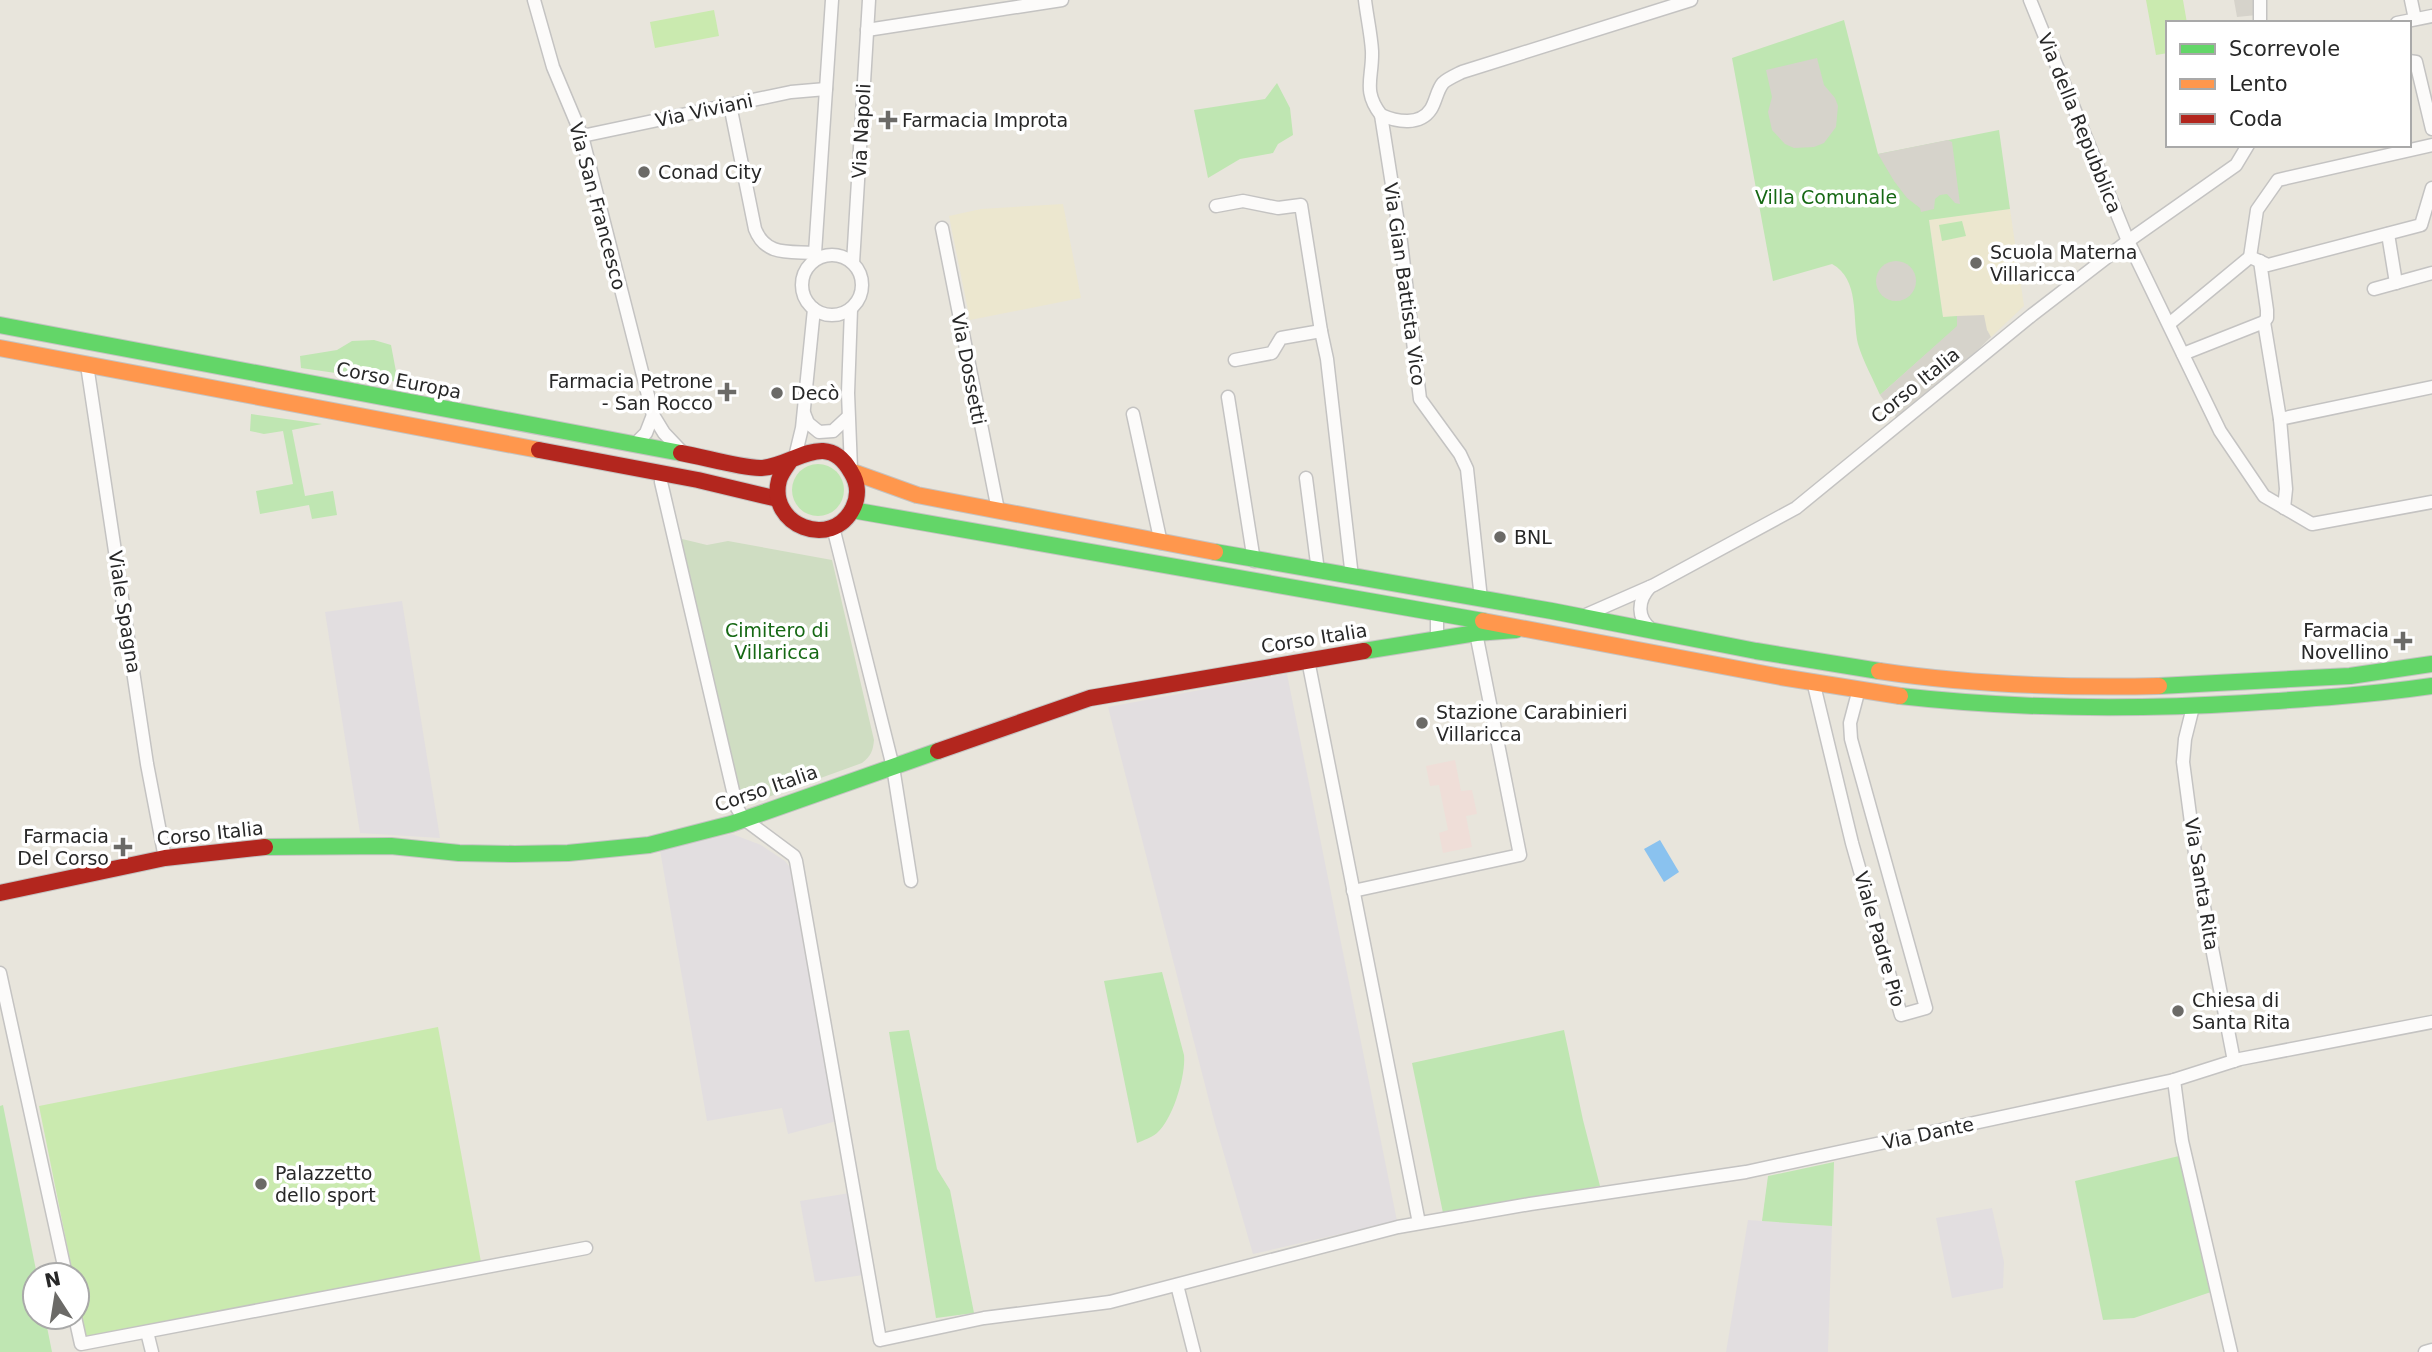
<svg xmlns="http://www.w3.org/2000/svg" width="2432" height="1352" viewBox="0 0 2432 1352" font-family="'DejaVu Sans',sans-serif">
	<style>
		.industrial { fill: #e2dee0 }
		.education { fill: #ece7cf }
		.medical { fill: #efded8 }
		.green { fill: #bfe6b2 }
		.cemetery { fill: #cfddc2 }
		.pitch { fill: #caeaaf }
		.plaza { fill: #d6d3cb }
		.water { fill: #8ac2ef }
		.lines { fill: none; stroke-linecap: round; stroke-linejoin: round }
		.street-casing { stroke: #c4c3c2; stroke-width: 15 }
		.fast-casing { stroke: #c4c3c2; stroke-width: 18 }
		.slow-casing { stroke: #c4c3c2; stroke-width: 18 }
		.jam-casing { stroke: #c4c3c2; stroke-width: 18 }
		.street { stroke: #fcfbfa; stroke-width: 12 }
		.fast { stroke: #63d668; stroke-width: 16 }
		.slow { stroke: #ff974d; stroke-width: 16 }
		.jam { stroke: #b3261e; stroke-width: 16 }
		.poi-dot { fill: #6b6a67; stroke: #fff; stroke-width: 2.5 }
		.labels { text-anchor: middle; stroke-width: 7; stroke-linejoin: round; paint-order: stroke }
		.street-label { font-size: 19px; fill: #282828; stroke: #fff }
		.poi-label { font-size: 19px; fill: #282828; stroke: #fff; text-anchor: start }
		.park-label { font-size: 19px; fill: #166814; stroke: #fff }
	</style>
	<rect width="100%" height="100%" fill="#e8e5dc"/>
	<g class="industrial">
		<polygon points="402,601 440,838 360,833 325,612"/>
		<polygon points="1287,674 1397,1221 1253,1254 1214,1120 1108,707"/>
		<polygon points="732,834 761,845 785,861 792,870 837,1121 788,1134 782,1108 707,1121 660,850"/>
		<polygon points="850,1193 863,1275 815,1282 800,1201"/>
		<polygon points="1992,1208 2004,1262 2003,1288 1952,1298 1936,1218"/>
		<polygon points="1748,1220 1832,1226 1828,1352 1726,1352"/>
	</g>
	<g class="education">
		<polygon points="1063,204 1081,298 970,320 949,216 981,209"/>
		<polygon points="2010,209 2024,306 1991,337 1987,330 1957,316 1943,318 1929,219"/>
	</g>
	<polygon class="medical" points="1455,760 1461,791 1472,790 1477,814 1466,816 1472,847 1443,853 1439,833 1448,830 1439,785 1430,786 1426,766"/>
	<g class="green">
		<path d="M 1844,20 L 1878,154 L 1999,130 L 2010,209 L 1929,220 L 1943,317 L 1957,316 L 1958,326 L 1880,395 C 1873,379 1863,361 1858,344 C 1852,318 1860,279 1832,264 L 1773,281 L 1732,58 Z"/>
		<polygon points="1277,83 1290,108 1293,135 1278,144 1273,153 1240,159 1208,178 1194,110 1265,99"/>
		<polygon points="1962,221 1966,236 1942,241 1939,225"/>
		<polygon points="374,340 391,345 398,382 301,368 300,356 337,350 352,341"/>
		<polygon points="251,414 322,424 292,430 305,496 333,491 337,515 312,519 309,505 260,514 256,491 293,484 283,431 264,434 250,431"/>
		<circle cx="818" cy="490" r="26"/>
		<path d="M 1162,972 L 1184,1055 C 1186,1075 1173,1119 1157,1133 C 1151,1138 1144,1140 1137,1143 L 1104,981 Z"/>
		<polygon points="909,1030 937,1169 950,1190 974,1313 936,1318 889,1032"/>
		<polygon points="1564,1030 1583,1120 1600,1186 1443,1213 1412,1063"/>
		<polygon points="3,1105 37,1275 35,1275 35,1317 45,1317 52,1352 0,1352 0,1106"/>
		<polygon points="2179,1156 2211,1292 2134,1318 2103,1320 2075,1181"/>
		<polygon points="1834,1162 1832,1226 1762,1221 1768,1176"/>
	</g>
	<path class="cemetery" d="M 678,538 L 707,545 L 728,541 L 832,560 L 874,740 C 873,751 871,756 862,763 L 743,806 Z"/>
	<g class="pitch">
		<polygon points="2146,0 2183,0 2187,23 2168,23 2168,53 2156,55"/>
		<polygon points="714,10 719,36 655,48 650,22"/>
		<polygon points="438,1027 481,1262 86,1338 77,1294 77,1275 73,1275 39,1106"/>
	</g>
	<g class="plaza">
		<polygon points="2234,0 2257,0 2257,15 2237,17"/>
		<polygon points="1817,58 1824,85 1835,98 1838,106 1836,127 1824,143 1814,147 1794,148 1785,144 1772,130 1768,112 1772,97 1766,70"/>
		<polygon points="1948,140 1952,142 1960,204 1955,203 1947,194 1940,195 1935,199 1934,209 1921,212 1920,208 1907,198 1894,181 1878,154"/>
		<circle cx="1896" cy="281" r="20"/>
		<polygon points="1984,315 1987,330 1991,337 1901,424 1880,395 1957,326 1957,316"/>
	</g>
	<polygon class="water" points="1660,840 1679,872 1664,882 1644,849"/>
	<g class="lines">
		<g class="street-casing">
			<g id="street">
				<polyline points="534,0 553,67 582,136 653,415 664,433 682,452"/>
				<path d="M 1365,0 C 1367,17 1371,34 1372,51 C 1373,78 1362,90 1381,115 L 1401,242 L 1420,399 L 1460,454 L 1467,469 L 1481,599"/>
				<polyline points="2030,0 2128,241 2220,431 2264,496 2312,524 2432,502"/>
				<polyline points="2260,0 2260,23"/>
				<polyline points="2411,0 2415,19"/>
				<polyline points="2397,23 2432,16"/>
				<polyline points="867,30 1062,0"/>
				<polyline points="2409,61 2416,62 2432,129"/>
				<path d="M 730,105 L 755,229 C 766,257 790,251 815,253"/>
				<path d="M 1381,115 C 1397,122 1420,126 1431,109 C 1436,101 1437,90 1443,83 C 1447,79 1456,75 1462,72 L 1691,0"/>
				<polyline points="582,136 791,92 826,89"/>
				<polyline points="1216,206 1243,201 1278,208 1301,205 1321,331"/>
				<polyline points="942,228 998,510"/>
				<polyline points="2388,234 2396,283"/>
				<circle cx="832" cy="285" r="30"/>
				<polyline points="2250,257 2257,210 2278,180 2432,145"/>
				<polyline points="817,258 815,253 832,0"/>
				<polyline points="853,263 869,0"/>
				<polyline points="2374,289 2432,273"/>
				<polyline points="2264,322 2280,419"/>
				<polyline points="2169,324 2250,257 2268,265 2421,225 2432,188"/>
				<polyline points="2183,354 2264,322 2267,318 2267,310 2260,261"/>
				<polyline points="1235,360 1272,353 1281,338 1321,331 1327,359 1352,577"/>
				<polyline points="87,365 147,764 165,858"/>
				<polyline points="1228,397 1254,561"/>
				<polyline points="804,413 808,423 819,432 833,431 848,417"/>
				<polyline points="1133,414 1161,543"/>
				<polyline points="634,445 646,433 653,415"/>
				<polyline points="795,457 802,428 814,309"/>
				<polyline points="851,469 848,393 851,309"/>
				<polyline points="663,474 661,482 737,808 744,819 794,856 796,861 880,1340 984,1318 1110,1302 1398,1227 1530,1204 1746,1172 2174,1080 2240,1059 2432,1022"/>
				<polyline points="1306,478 1318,571"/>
				<polyline points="2284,508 2286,489 2280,419 2432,387"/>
				<polyline points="833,527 893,767 911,881"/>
				<path d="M 1650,587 C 1637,601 1637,618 1651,629"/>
				<polyline points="1581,617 1654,585 1796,508 2032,315 2128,241 2236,165 2248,145"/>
				<polyline points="1437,640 1437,612"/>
				<polyline points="1308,660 1419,1223"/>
				<polyline points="1813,681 1852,843 1901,1015 1926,1008 1851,739 1850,723 1859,689"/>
				<polyline points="2193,707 2185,739 2183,762 2198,876 2234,1061"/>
				<polyline points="1353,891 1520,855 1476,633"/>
				<polyline points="0,973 66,1275"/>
				<polyline points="2174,1080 2182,1141 2231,1352"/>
				<polyline points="1177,1285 1194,1352"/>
				<polyline points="75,1317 81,1344 586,1248"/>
				<polyline points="147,1332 152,1352"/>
				<polyline points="2425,1352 2432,1350"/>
			</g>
		</g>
		<g class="fast-casing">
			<g id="fast">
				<polyline points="0,325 681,453"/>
				<polyline points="852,510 1483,621"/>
				<polyline points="1215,552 1552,611 1756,651 1879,671"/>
				<polyline points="1364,651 1476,633 1516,630"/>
				<polyline points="2159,686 2350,676 2432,664"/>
				<path d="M 1900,696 C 2015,709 2131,710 2246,703 C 2308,699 2370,695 2432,686"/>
				<polyline points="265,847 391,846 459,853 515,854 568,853 649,845 731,824 938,751"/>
			</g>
		</g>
		<g class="slow-casing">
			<g id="slow">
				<polyline points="0,348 539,450"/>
				<polyline points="853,472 917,495 1215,552"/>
				<polyline points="1483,621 1781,677 1900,696"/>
				<path d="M 1879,671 C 1972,685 2065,688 2159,686"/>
			</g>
		</g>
		<g class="jam-casing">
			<g id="jam">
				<polyline points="539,450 698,480 778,499"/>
				<path d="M 681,453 C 704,457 737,467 760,468 C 792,468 826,427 851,472 C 858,483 859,496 853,508 C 832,551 767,525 779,480 C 781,473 786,467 790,461"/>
				<polyline points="938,751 1090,698 1364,651"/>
				<polyline points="0,893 165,858 265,847"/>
			</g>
		</g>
		<use href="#street" class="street"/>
		<use href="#fast" class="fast"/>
		<use href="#slow" class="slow"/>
		<use href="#jam" class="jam"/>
	</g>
	<g class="poi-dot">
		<path d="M884.5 109.5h7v7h7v7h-7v7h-7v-7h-7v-7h7z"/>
		<circle cx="644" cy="172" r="7"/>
		<circle cx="1976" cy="263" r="7"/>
		<path d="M723.5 381.5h7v7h7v7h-7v7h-7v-7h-7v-7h7z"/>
		<circle cx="777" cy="393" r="7"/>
		<circle cx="1500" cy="537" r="7"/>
		<path d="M2399.5 630.5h7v7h7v7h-7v7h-7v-7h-7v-7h7z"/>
		<circle cx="1422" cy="723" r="7"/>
		<path d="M119.5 836.5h7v7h7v7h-7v7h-7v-7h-7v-7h7z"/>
		<circle cx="2178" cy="1011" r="7"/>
		<circle cx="261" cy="1184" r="7"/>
	</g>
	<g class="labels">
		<g class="street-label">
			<text transform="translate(704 110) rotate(-12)" y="7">Via Viviani</text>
			<text transform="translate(2080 123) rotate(68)" y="7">Via della Repubblica</text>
			<text transform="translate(861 131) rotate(-87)" y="7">Via Napoli</text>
			<text transform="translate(598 206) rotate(75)" y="7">Via San Francesco</text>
			<text transform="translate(1405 284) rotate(82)" y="7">Via Gian Battista Vico</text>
			<text transform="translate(969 369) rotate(79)" y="7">Via Dossetti</text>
			<text transform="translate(399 380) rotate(11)" y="7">Corso Europa</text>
			<text transform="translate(1915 385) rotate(-39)" y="7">Corso Italia</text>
			<text transform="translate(125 612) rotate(81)" y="7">Viale Spagna</text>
			<text transform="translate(1314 638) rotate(-9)" y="7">Corso Italia</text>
			<text transform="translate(766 788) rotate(-19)" y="7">Corso Italia</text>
			<text transform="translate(210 833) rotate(-6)" y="7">Corso Italia</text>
			<text transform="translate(2202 884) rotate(81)" y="7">Via Santa Rita</text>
			<text transform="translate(1880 939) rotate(74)" y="7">Viale Padre Pio</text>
			<text transform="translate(1928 1133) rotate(-12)" y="7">Via Dante</text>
		</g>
		<g class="poi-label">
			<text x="902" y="127">Farmacia Improta</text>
			<text x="658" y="179">Conad City</text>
			<text x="1990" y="259">Scuola Materna<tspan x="1990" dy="22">Villaricca</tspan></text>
			<text x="713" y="388" text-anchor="end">Farmacia Petrone<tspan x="713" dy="22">- San Rocco</tspan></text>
			<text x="791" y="400">Decò</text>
			<text x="1514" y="544">BNL</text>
			<text x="2389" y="637" text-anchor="end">Farmacia<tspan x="2389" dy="22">Novellino</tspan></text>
			<text x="1436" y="719">Stazione Carabinieri<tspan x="1436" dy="22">Villaricca</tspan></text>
			<text x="109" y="843" text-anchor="end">Farmacia<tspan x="109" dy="22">Del Corso</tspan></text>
			<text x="2192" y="1007">Chiesa di<tspan x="2192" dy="22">Santa Rita</tspan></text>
			<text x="275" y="1180">Palazzetto<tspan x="275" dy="22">dello sport</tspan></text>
		</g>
		<g class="park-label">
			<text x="1826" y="204">Villa Comunale</text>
			<text x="777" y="637">Cimitero di<tspan x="777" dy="22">Villaricca</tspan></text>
		</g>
	</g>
	<rect x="2166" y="21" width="245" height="126" fill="#ffffff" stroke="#a9a9a9" stroke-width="2"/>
	<rect x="2180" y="44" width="35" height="10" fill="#63d668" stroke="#a9a9a9" stroke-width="2"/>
	<text x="2229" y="56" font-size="21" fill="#282828">Scorrevole</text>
	<rect x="2180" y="79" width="35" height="10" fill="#ff974d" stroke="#a9a9a9" stroke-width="2"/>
	<text x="2229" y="91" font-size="21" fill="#282828">Lento</text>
	<rect x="2180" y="114" width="35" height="10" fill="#b3261e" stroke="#a9a9a9" stroke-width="2"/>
	<text x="2229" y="126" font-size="21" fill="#282828">Coda</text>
	<g transform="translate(56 1296) rotate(348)"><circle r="33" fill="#ffffff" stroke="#a9a9a9" stroke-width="2"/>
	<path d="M0-5L12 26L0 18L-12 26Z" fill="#6b6a67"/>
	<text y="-10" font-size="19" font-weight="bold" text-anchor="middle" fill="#282828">N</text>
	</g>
</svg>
